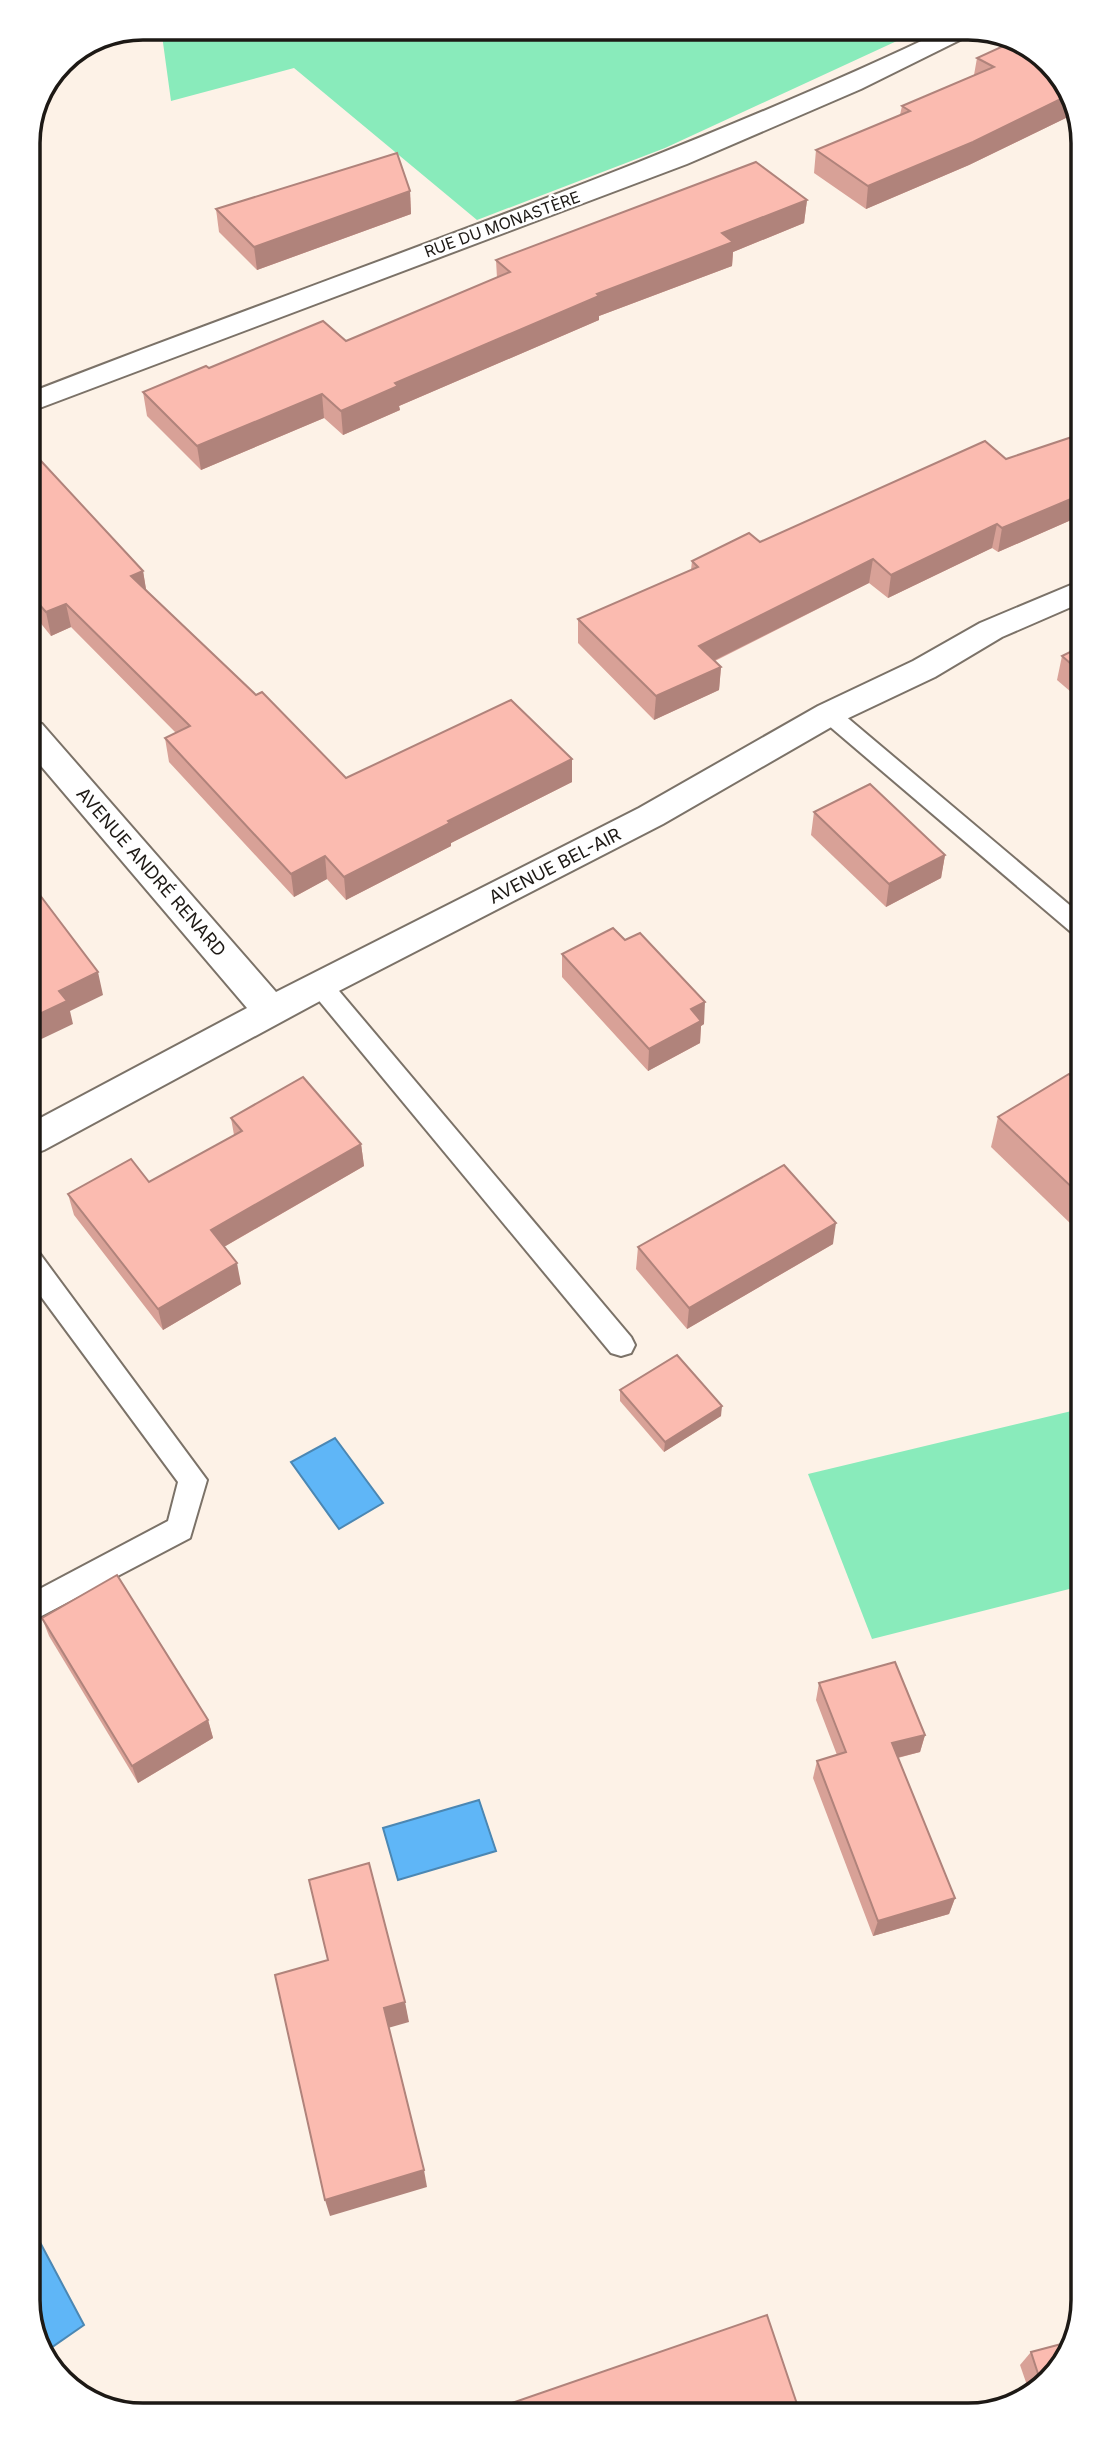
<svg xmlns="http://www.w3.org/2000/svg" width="1111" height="2443" viewBox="0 0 1111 2443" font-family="Inter,sans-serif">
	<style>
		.green { fill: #89ebbb }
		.water { fill: #5fb6f7; stroke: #4b87b3; stroke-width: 2 }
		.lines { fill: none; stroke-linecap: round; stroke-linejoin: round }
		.lane-casing { stroke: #7b7268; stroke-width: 4 }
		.street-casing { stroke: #7b7268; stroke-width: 4 }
		.lane { fill: #fff; fill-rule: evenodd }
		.street { fill: #fff; fill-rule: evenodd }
		.wall { fill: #d8a197 }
		.shaded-wall { fill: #b0837b }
		.building { fill: #fbbbb0; stroke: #b0837b; stroke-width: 2 }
		.labels { text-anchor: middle; stroke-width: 5; stroke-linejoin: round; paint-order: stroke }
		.far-street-label { font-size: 16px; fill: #1d1915; stroke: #fff }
		.street-label { font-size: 18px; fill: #1d1915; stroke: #fff }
		.rim { fill: none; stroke: #1d1915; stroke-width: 3.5 }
	</style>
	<rect width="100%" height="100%" fill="#fdf2e7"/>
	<g class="green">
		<polygon points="161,28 925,28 665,148 477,220 294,68 171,101"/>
		<polygon points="1080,1409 1081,1586 872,1639 808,1474"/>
	</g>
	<g class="water">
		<polygon points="335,1438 383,1503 339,1529 291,1462"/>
		<polygon points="479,1800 496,1851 398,1880 383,1828"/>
		<polygon points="34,2231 84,2325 45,2352 34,2337"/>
	</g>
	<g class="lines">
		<g class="lane-casing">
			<g id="lane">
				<polygon points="829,706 837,709 1079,913 1079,935 1071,932 821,719 818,714 821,709"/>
				<polygon points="320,976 329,979 631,1337 635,1345 631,1353 621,1356 611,1353 311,991 308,985 311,979"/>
				<polygon points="31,1251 40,1254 207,1480 190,1538 32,1621 32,1593 168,1521 178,1482 31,1283"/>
			</g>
		</g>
		<g class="street-casing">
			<g id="street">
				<path d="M 949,28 L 980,30 L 861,89 L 687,164 L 29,412 L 29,393 C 336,273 651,170 949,28 Z"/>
				<polygon points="1078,582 1078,604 1002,637 935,677 840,722 663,824 333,994 44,1150 31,1155 31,1123 247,1008 30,753 30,721 42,724 276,992 639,808 818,706 913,661 980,623"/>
			</g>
		</g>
		<use href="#lane" class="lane"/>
		<use href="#street" class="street"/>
	</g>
	<g class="wall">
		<polygon points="1038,52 1075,103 1072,115 969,165 866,209 814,173 816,150 900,115 902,106 974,75 977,58"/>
		<polygon points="410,191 411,214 257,270 219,232 216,209"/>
		<polygon points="807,200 804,223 733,252 732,266 599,316 599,320 399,406 400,410 343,435 324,418 201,470 147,416 143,392 209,368 346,341 497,278 496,260"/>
		<polygon points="1078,435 1078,517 998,552 992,548 888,598 869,583 715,661 721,667 719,690 654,720 578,643 578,619 691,570 692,561 760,542"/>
		<polygon points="29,448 143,571 146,590 256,695 346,778 572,759 572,782 451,843 451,846 346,900 327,879 294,897 169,762 165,738 176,733 71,627 51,636 30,610"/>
		<polygon points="1078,648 1078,698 1057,680 1062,656"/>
		<polygon points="814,812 945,855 941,878 886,907 811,835"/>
		<polygon points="562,954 704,1024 701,1026 700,1043 648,1071 562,977"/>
		<polygon points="1080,1084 1080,1220 1072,1225 991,1147 998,1117"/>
		<polygon points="231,1118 361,1144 364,1166 224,1247 241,1284 163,1330 74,1215 68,1194 149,1182 234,1135"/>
		<polygon points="833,1244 687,1329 636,1269 638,1247"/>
		<polygon points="620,1390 721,1416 664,1452 620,1401"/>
		<polygon points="42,1618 208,1720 213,1738 138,1783 49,1636"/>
		<polygon points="819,1683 925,1735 920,1752 898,1758 955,1898 949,1914 873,1936 813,1778 817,1761 837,1755 816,1700"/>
		<polygon points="1031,2352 1059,2370 1029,2391 1020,2365"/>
	</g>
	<g class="shaded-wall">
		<polygon points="1065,90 1075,103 1072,115 969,165 866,209 868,186"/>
		<polygon points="410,191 411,214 257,270 254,247"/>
		<polygon points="807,200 804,223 733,252 732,266 599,316 599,320 399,406 400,410 343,435 341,411 395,383 597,294 722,233"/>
		<polygon points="322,394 324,418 201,470 197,446"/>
		<polygon points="1078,496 1078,517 998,552 1002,528"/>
		<polygon points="997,524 992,548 888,598 891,575"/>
		<polygon points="873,559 869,583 697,669 699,646"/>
		<polygon points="143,571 147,595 131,576"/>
		<polygon points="66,604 71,627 51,636 46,612"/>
		<polygon points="721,667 719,690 654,720 656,696"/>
		<polygon points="572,759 572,782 451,843 451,846 346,900 344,877 448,821"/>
		<polygon points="945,855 941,878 886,907 889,884"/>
		<polygon points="325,856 327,879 294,897 291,874"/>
		<polygon points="98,972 103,995 70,1011 73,1024 31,1044 31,1018 59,991"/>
		<polygon points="705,1002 704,1024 701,1026 700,1043 648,1071 649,1049 691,1009"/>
		<polygon points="361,1144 364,1166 215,1252 211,1230"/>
		<polygon points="1080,1200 1080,1220 1072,1225"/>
		<polygon points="836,1223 833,1244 687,1329 689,1308"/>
		<polygon points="237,1263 241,1284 163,1330 158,1309"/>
		<polygon points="722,1406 721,1416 664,1452 665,1442"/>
		<polygon points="208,1720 213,1738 138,1783 132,1766"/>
		<polygon points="925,1735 920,1752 888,1760 892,1743"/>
		<polygon points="955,1898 949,1914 873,1936 878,1921"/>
		<polygon points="405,2002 409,2022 388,2028 384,2008"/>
		<polygon points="424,2170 427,2187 330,2216 325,2200"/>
	</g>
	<g class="building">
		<polygon points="1012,42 1038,52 1069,95 973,142 868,186 816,150 910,111 902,106 994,67 977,58"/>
		<polygon points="397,153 410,191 254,247 216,209"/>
		<polygon points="756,162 807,200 722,233 733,242 597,294 599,296 395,383 398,386 341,411 322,394 197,446 143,392 206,366 209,368 323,321 346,341 510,272 496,260"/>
		<polygon points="1078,435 1078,496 1002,528 997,524 891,575 873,559 699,646 721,667 656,696 578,619 698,567 692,561 749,533 760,542 985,441 1006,459"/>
		<polygon points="29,448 143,571 131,576 256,695 262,692 346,778 511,700 572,759 448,821 450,823 344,877 325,856 291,874 165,738 190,726 66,604 46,612 29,593 29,555 31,554 29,553"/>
		<polygon points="1078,648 1078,670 1062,656"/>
		<polygon points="870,784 945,855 889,884 814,812"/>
		<polygon points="30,882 98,972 59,991 67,1001 31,1018"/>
		<polygon points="613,928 625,940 640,933 705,1002 691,1009 701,1021 649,1049 562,954"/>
		<polygon points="1069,1074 1080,1084 1080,1195 998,1117"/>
		<polygon points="303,1077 361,1144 211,1230 237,1263 158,1309 68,1194 131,1159 149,1182 242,1131 231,1118"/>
		<polygon points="784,1165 836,1223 689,1308 638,1247"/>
		<polygon points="677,1355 722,1406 665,1442 620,1390"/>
		<polygon points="117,1575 208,1720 132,1766 42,1618"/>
		<polygon points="895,1662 925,1735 892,1743 955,1898 878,1921 817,1761 846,1752 819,1683"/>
		<polygon points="369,1863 405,2002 384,2008 424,2170 325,2200 275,1975 328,1960 309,1880"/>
		<polygon points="767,2315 799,2410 511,2412 509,2404"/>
		<polygon points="1069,2342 1059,2370 1041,2383 1031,2352"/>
	</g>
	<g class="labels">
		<g class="far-street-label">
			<text transform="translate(502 224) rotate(-20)" y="6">RUE DU MONASTÈRE</text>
		</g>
		<g class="street-label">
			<text transform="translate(555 866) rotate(-27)" y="6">AVENUE BEL-AIR</text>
			<text transform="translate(151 872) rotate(49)" y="6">AVENUE ANDRÉ RENARD</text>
		</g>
	</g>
	<path d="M0 0H1111V2443H0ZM143 40H968A103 103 0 0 1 1071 143V2300A103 103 0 0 1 968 2403H143A103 103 0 0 1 40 2300V143A103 103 0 0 1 143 40Z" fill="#fff" fill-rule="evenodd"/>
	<path class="rim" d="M143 40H968A103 103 0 0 1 1071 143V2300A103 103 0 0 1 968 2403H143A103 103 0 0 1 40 2300V143A103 103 0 0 1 143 40Z"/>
</svg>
